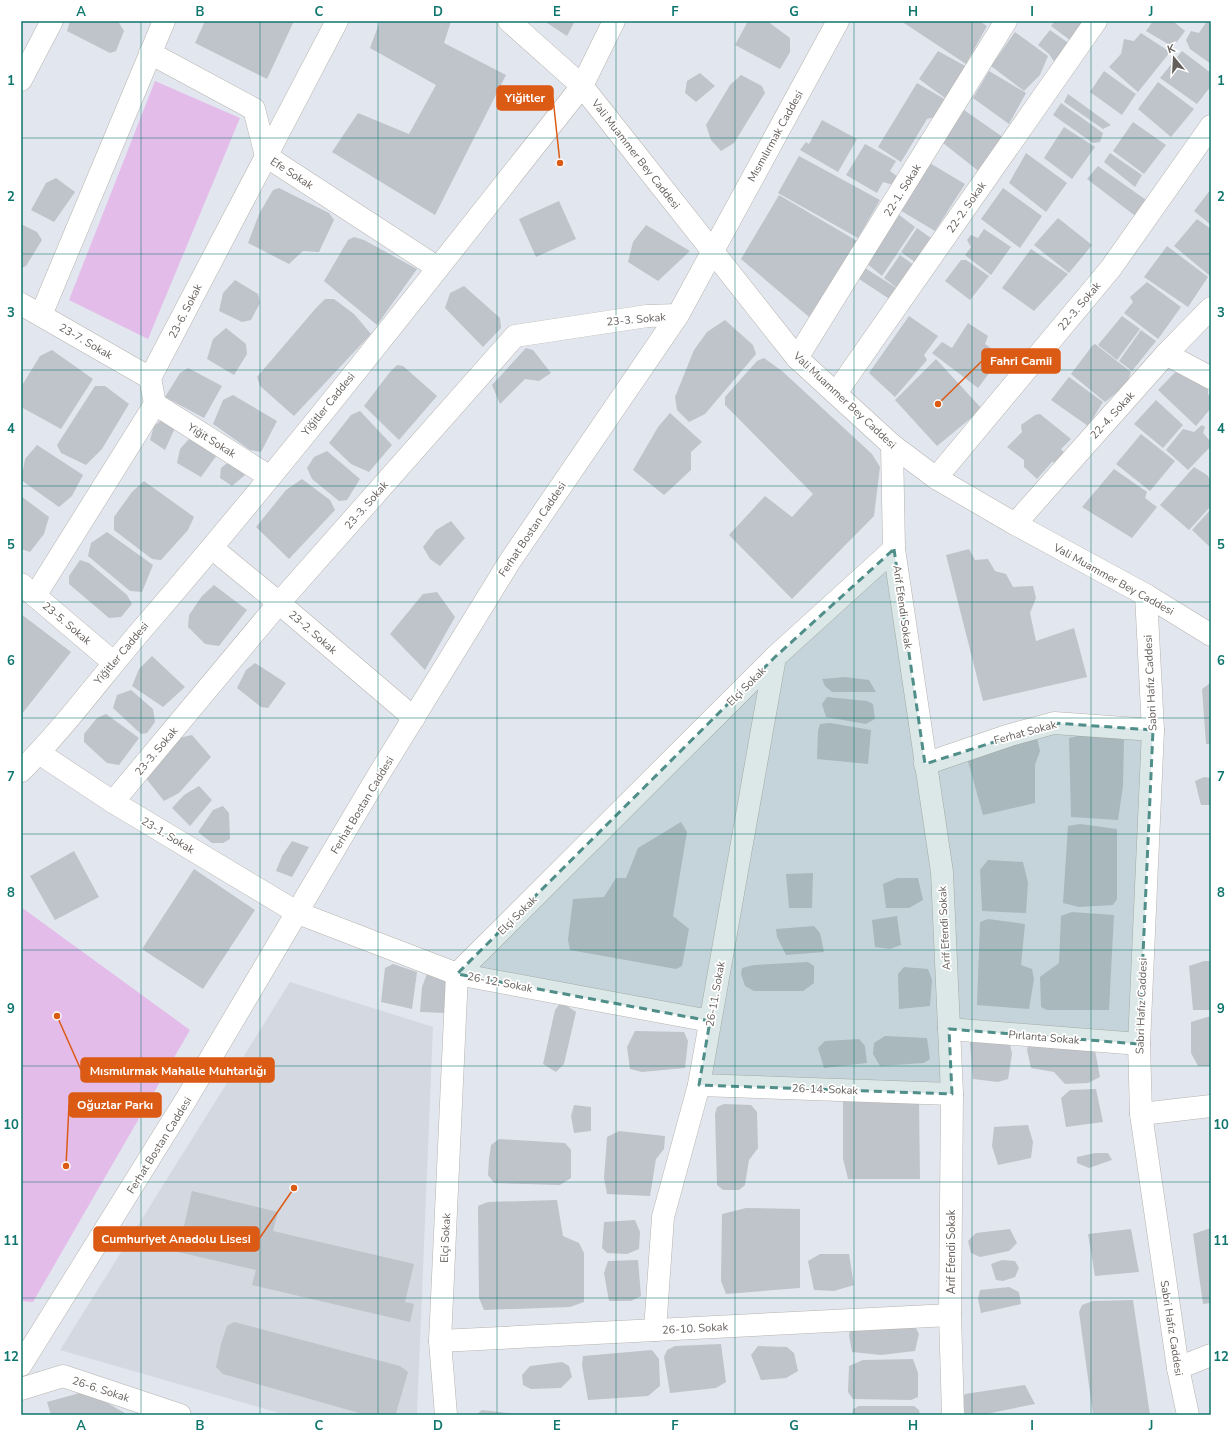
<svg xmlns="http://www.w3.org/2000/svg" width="1232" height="1436" viewBox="0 0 1232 1436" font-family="'Nunito Sans',sans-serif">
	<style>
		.education { fill: #d3d8e1 }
		.green { fill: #e4bcea }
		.building { fill: #bfc3ca }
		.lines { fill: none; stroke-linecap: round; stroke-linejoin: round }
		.street-casing { stroke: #b7b3ae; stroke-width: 23 }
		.street { stroke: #fff; stroke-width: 22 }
		.marked { fill: #4f8e89; fill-opacity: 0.2; stroke: #4f8e89; stroke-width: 3; stroke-dasharray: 8 5; stroke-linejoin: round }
		.grid { fill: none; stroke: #0f766e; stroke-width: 1; stroke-opacity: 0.55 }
		.labels { text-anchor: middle; stroke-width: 3.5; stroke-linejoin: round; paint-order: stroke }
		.street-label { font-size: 11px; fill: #655f5b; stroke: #fff }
		.leader { fill: none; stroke: #db5a14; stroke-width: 1.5 }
		.callout-dot { fill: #db5a14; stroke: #fff; stroke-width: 1.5 }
		.callout { fill: #db5a14; stroke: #db5a14; stroke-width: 1.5 }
		.callout-label { font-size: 12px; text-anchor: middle; font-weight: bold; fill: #fff }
		.neatline { fill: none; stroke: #0f766e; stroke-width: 1.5 }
		.grid-label { font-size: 13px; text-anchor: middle; font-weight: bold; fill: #0f766e }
	</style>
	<rect width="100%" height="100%" fill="#e2e7ef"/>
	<polygon class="education" points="290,982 433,1027 417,1415 286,1415 60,1350"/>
	<g class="green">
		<polygon points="155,81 240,118 148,339 69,300"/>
		<polygon points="21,907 190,1030 33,1302 21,1301"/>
	</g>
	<g class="building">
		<polygon points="70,21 118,21 124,31 116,51 110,53 67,31"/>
		<polygon points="205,21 294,21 267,79 195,43"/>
		<polygon points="380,21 451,21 444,43 506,75 435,215 332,152 358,113 409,134 436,85 370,48"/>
		<polygon points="544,21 575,21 567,36"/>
		<polygon points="748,21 767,21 790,38 790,52 780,69 735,45"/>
		<polygon points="901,21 979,21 987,26 966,64"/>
		<polygon points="1055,21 1089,21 1074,43 1051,26"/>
		<polygon points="1153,21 1173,21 1185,31 1173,47 1146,31"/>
		<polygon points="1207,21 1211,21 1211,64 1190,49 1186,40 1191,31 1199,33"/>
		<polygon points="1050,30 1074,47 1057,66 1049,54 1038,45"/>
		<polygon points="1015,32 1048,56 1040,75 1024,91 991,66"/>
		<polygon points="1141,33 1170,52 1138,92 1109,67 1121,54 1124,39 1134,41"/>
		<polygon points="938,51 967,67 945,98 919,79"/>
		<polygon points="1182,51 1211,73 1211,86 1197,104 1160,78"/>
		<polygon points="989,71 1026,93 1009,124 973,98"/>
		<polygon points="1104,71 1136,94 1122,115 1090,92"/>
		<polygon points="700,73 715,86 696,102 685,93 687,81"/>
		<polygon points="741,75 762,86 765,93 734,143 721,151 711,140 706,125 730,85"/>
		<polygon points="1158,82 1194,109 1171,137 1138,109"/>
		<polygon points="917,83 946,100 935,117 927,119 901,162 878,147"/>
		<polygon points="1068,94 1111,125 1103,129 1064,102"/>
		<polygon points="1061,103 1103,133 1100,142 1093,143 1053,115"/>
		<polygon points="964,110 1004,138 981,173 943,143"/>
		<polygon points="822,120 857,139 838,172 800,150 806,142 809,144"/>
		<polygon points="1133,122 1166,145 1144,174 1113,151"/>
		<polygon points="1064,127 1095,147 1072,179 1044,158"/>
		<polygon points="865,144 896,161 890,171 898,177 893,185 883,182 877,193 846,175"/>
		<polygon points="1026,153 1067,183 1046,212 1009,183"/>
		<polygon points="1110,153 1142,175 1135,187 1104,162"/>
		<polygon points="799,156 880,200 858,238 778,193"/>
		<polygon points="928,162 965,184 935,231 898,209"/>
		<polygon points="1098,166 1149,202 1138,218 1087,179"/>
		<polygon points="56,178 75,192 54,222 31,210 46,183"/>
		<polygon points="279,188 329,213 334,220 319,252 303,251 289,264 248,243 259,214 273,190"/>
		<polygon points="1003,188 1042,216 1020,248 981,219"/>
		<polygon points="1211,189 1211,225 1194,211"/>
		<polygon points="779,195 857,241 809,317 741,259"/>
		<polygon points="559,201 576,239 536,257 519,219"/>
		<polygon points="898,214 915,227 882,276 865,262"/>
		<polygon points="1058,218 1092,245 1069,273 1034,245"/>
		<polygon points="1197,219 1211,229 1210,276 1174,246"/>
		<polygon points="21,224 37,232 42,240 26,266 21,268"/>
		<polygon points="646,225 690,251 658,281 628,262 633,242"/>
		<polygon points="917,228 935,241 919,265 901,252"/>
		<polygon points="984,229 1011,247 991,275 965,255 971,247 967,240 971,235 978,238"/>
		<polygon points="354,237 364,240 417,269 377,325 324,281 348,240"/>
		<polygon points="1167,246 1208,277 1188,307 1144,277"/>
		<polygon points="1031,249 1068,274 1034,311 1002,288"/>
		<polygon points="900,255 918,268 901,291 884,278"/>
		<polygon points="961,260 966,260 989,276 970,300 945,281"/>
		<polygon points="865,268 898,289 891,300 859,279"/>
		<polygon points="235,280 258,294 260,303 251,320 242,322 219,311 223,293"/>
		<polygon points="1147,282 1181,307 1158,339 1124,313 1133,302 1130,297"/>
		<polygon points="464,286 500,318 501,328 483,347 445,308 450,293"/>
		<polygon points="325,299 334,299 354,314 371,334 294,416 260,386 257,377 316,308"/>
		<polygon points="909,316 938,336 924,355 927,360 895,397 869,373"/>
		<polygon points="1122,316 1140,329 1117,360 1098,345"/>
		<polygon points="725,320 753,345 756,354 705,414 689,422 677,410 675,397 694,350 707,332"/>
		<polygon points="968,323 988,336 985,344 1002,356 978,388 932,353 942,342 952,348"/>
		<polygon points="226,328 246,344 247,354 234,375 207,359 213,339"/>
		<polygon points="1141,330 1156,341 1132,371 1119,361"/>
		<polygon points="1095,344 1131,372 1127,384 1105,402 1071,374 1092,346"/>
		<polygon points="526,348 533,350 551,373 539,381 525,379 500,404 492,385"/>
		<polygon points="52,350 93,379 61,429 21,407 21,387 40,356"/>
		<polygon points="764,358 782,371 872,454 880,467 874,516 792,599 729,535 765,496 792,517 813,494 725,405 725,397 757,361"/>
		<polygon points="936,359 982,409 937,446 895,400"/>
		<polygon points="1184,363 1208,386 1208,394 1211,397 1211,408 1196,426 1158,390"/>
		<polygon points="397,365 403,366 437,396 399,440 364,406 390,372"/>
		<polygon points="188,368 222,386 204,418 165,397 180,373"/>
		<polygon points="1069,377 1103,402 1088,426 1051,400"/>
		<polygon points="95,386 105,386 129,404 102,449 86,465 61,453 57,445"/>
		<polygon points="233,395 277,421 261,452 250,450 213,424 223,400"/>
		<polygon points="1156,400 1183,425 1163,448 1134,424"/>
		<polygon points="360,411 392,445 369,472 351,464 329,443 351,415"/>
		<polygon points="670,413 702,442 691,452 691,470 664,495 633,470 658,427"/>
		<polygon points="1040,414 1071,439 1061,449 1065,454 1058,463 1052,462 1037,479 1024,467 1024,460 1007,447 1022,432 1021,425 1035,415"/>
		<polygon points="163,419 175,428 165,450 150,440 154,426"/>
		<polygon points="1202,425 1205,427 1203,433 1211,442 1211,446 1188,470 1166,450 1183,429 1194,432"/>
		<polygon points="1141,434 1175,461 1150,491 1116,464"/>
		<polygon points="190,438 217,455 201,477 177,463 180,449"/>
		<polygon points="37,445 83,475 72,496 59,507 21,480 25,459"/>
		<polygon points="327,451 360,479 347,500 339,501 312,479 307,468 314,457"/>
		<polygon points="230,461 245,475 232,486 220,478 221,468"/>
		<polygon points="1194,467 1207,475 1211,481 1211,506 1189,530 1160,505"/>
		<polygon points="1114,469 1147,492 1145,498 1157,507 1132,538 1082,507"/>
		<polygon points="302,479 330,500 335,510 289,559 256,527 286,490"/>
		<polygon points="144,481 194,517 188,530 161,560 152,559 114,530 114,517 132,492"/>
		<polygon points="21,496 49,517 44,534 30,552 21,549"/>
		<polygon points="1211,509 1211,548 1192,530"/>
		<polygon points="451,521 465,538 440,566 430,559 423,547 436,530"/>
		<polygon points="107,532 153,565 142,592 130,591 88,556 91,543"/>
		<polygon points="969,549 975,560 988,559 995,571 1006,574 1013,587 1033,586 1036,598 1030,613 1036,641 1074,628 1087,677 983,701 946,555"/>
		<polygon points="80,560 89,563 127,595 132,604 121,617 109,618 69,584 69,576"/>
		<polygon points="214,585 247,610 219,646 205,644 188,627 189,615 202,596"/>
		<polygon points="437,592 455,617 425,670 390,634 423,594"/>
		<polygon points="21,614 71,652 21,715"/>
		<polygon points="152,656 185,687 163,707 132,686 139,669"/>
		<polygon points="255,663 286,683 268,708 261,707 237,688 246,670"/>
		<polygon points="845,677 869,680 876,692 832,692 825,686 822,679"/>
		<polygon points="1209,684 1211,684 1211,744 1206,744 1202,689"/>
		<polygon points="131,690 153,709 155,722 147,733 141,734 113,708 117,695"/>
		<polygon points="827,697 867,701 873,704 875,719 866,724 826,717 822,704"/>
		<polygon points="106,714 139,738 119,765 107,763 84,742 84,734 97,718"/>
		<polygon points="830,723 871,730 868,764 817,759 818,731 820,724"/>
		<polygon points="1094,732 1124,740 1123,786 1118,820 1071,817 1069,738"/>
		<polygon points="192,735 211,757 179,793 164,801 145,777 179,738"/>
		<polygon points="1037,738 1040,751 1035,765 1035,803 983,815 966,754"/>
		<polygon points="1204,777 1211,778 1211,805 1201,805 1195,781"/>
		<polygon points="199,786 212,800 190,826 172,808 184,795"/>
		<polygon points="223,806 229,813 230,839 223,843 212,843 198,832 213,810"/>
		<polygon points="681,822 687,832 673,916 689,929 682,966 676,969 570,950 568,940 573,899 604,897 616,878 626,878 638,848"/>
		<polygon points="1080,824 1117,829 1117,899 1113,905 1079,907 1063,903 1068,826"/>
		<polygon points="292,841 309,847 292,877 276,871 282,856"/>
		<polygon points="74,851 99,897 55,920 30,876"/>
		<polygon points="988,860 1023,862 1028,883 1026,913 982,911 980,870"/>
		<polygon points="194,869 255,910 203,989 142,949"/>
		<polygon points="813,873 812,908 789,908 786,874"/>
		<polygon points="897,878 918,878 923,900 909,908 886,908 883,884"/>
		<polygon points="1072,912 1114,915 1109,1010 1047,1010 1041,1007 1040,977 1059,963 1061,916"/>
		<polygon points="897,916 901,945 890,949 875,947 872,920"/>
		<polygon points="988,919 1025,924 1021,965 1032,969 1034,979 1029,1009 977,1005 980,922"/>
		<polygon points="814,926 820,933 824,952 786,955 777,937 776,929"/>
		<polygon points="1204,961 1211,961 1211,1010 1193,1010 1189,966"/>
		<polygon points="808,962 814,966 814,983 803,991 754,991 745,986 741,974 742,968 754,965"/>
		<polygon points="393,964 417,972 412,1009 381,1002 385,968"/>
		<polygon points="904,967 928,969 932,980 930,1006 899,1009 898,974"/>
		<polygon points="428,971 450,974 446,1013 420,1012 422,987"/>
		<polygon points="561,1002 576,1012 564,1064 556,1072 543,1064 555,1010"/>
		<polygon points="1211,1016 1211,1066 1198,1066 1191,1053 1191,1022"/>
		<polygon points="635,1031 684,1032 688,1041 685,1068 642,1072 630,1069 627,1047"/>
		<polygon points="885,1036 927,1038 930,1059 924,1063 880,1066 873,1054 874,1043"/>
		<polygon points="991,1037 1009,1039 1012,1054 1008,1079 998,1082 973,1079 970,1043"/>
		<polygon points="859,1039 865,1046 867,1063 824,1068 818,1048 825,1041"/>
		<polygon points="1030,1039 1094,1045 1100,1077 1088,1083 1065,1084 1054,1072 1031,1068 1027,1050"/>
		<polygon points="1096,1089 1103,1122 1066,1127 1061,1098 1070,1090"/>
		<polygon points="858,1095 919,1099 920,1179 848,1179 843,1159 843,1101"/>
		<polygon points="724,1104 751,1105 757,1112 758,1148 749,1160 745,1185 739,1190 723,1190 717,1185 715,1114 717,1107"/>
		<polygon points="574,1105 591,1107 591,1131 574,1133 571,1116"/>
		<polygon points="1028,1125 1033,1142 1031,1158 998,1165 992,1146 994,1127"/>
		<polygon points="619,1131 665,1136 664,1149 656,1159 650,1196 607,1194 604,1178 607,1137"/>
		<polygon points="499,1139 565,1143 571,1150 571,1178 560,1185 494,1183 488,1175 489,1159 491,1145"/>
		<polygon points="1095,1153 1108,1153 1112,1160 1089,1168 1077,1163 1077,1157"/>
		<polygon points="192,1191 278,1212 273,1231 414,1264 405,1302 414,1304 410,1322 252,1285 256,1270 178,1252"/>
		<polygon points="557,1200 563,1236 579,1243 584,1253 584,1302 570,1307 484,1310 479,1298 478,1206 488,1202"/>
		<polygon points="746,1208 800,1209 800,1288 726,1294 721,1281 722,1214"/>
		<polygon points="635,1220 640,1232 639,1249 627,1254 607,1253 602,1248 604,1222"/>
		<polygon points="1211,1228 1211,1303 1203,1304 1193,1234"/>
		<polygon points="1010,1229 1017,1243 1009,1251 980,1257 971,1253 968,1241 976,1233"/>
		<polygon points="1131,1229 1139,1272 1095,1276 1088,1234"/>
		<polygon points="820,1254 849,1254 854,1285 834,1291 814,1290 808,1261"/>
		<polygon points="638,1260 641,1296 631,1301 609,1301 604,1273 608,1261"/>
		<polygon points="1002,1260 1015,1261 1019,1268 1015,1277 1003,1281 996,1280 991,1264"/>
		<polygon points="1009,1287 1019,1292 1021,1304 981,1313 978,1299 980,1290"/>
		<polygon points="1133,1300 1150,1415 1093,1415 1079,1312 1082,1305 1093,1301"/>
		<polygon points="234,1322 400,1366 408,1372 396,1413 393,1415 366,1415 223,1374 216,1367 221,1344 227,1326"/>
		<polygon points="913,1323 919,1334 915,1351 881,1355 852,1352 849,1335 852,1325"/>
		<polygon points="721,1344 726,1382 716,1388 670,1393 664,1357 667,1350 675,1346"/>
		<polygon points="758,1346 787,1347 794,1353 798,1371 786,1378 761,1380 751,1355"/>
		<polygon points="652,1350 659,1359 660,1386 648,1396 588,1400 582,1365 583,1356"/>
		<polygon points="913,1359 918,1373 918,1397 911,1400 853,1399 848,1392 849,1366 863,1360"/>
		<polygon points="562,1362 569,1366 572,1377 561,1388 531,1389 523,1385 522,1375 530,1366"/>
		<polygon points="1025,1385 1035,1404 981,1415 965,1415 962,1399 965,1394"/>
		<polygon points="87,1391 128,1415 51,1415 47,1402"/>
		<polygon points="859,1406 914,1406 919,1410 920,1415 852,1415 853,1409"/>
		<polygon points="482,1410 516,1414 516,1415 476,1415"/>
	</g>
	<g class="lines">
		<g class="street-casing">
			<g id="street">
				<polyline points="509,21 582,86 797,358 892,445 936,478 1015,524 1146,595 1211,635"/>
				<polyline points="150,53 254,109 266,156 438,268"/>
				<polyline points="21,80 52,21"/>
				<polyline points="21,304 150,378"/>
				<polyline points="41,315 164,21"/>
				<polyline points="1166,354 1211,378"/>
				<polyline points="797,358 1006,21"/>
				<polyline points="836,393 1096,21"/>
				<polyline points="155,404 270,477"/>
				<polyline points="892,445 894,549 942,872 952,1094 950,1315 953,1415"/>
				<polyline points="936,478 1111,268 1211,126"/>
				<polyline points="1015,524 1166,354 1211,308"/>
				<polyline points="212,548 279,603 414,718"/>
				<polyline points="21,584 113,662"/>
				<polyline points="1146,595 1153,730 1139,1044 1141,1114 1178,1368 1188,1415"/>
				<polyline points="35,596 155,404 150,378 337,21"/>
				<polyline points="39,753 113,802 298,913 457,974 710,1021"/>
				<polyline points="925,764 1010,735 1054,723 1153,730"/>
				<path d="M 21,771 C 68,724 107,669 151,619 C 300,446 440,265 582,86 L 614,21"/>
				<polyline points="113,802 279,603 515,336 647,316 678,315"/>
				<polyline points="949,1029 1139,1044"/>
				<polyline points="699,1085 952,1094"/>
				<polyline points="1141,1114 1211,1106"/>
				<polyline points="655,1330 663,1217 699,1085 775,657"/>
				<polyline points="440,1341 950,1315"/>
				<polyline points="21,1365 187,1098 376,779 510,561 678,315 838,21"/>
				<polyline points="1178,1368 1211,1355"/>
				<polyline points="21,1389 63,1376 180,1415"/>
				<polyline points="446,1415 440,1341 457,974 775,657 894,549"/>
			</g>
		</g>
		<use href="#street" class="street"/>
	</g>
	<path class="marked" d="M 894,549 L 925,764 L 1054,723 L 1153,730 L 1139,1044 L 949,1029 L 952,1094 L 699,1085 L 710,1021 L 457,974 L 775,657 Z"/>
	<path class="grid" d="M 141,21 L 141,1415M 260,21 L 260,1415M 378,21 L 378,1415M 497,21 L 497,1415M 616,21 L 616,1415M 735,21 L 735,1415M 854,21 L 854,1415M 972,21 L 972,1415M 1091,21 L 1091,1415M 21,138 L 1211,138M 21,254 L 1211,254M 21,370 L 1211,370M 21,486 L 1211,486M 21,602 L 1211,602M 21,718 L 1211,718M 21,834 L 1211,834M 21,950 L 1211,950M 21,1066 L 1211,1066M 21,1182 L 1211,1182M 21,1298 L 1211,1298"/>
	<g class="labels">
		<g class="street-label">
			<text transform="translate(775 136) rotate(-61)" y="4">Mısmılırmak Caddesi</text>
			<text transform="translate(636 154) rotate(52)" y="4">Vali Muammer Bey Caddesi</text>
			<text transform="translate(292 173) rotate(33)" y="4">Efe Sokak</text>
			<text transform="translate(902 190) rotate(-58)" y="4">22-1. Sokak</text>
			<text transform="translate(966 207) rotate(-55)" y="4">22-2. Sokak</text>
			<text transform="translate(1079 306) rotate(-50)" y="4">22-3. Sokak</text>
			<text transform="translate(185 311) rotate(-63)" y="4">23-6. Sokak</text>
			<text transform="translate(636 319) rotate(-5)" y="4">23-3. Sokak</text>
			<text transform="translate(86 341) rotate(30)" y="4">23-7. Sokak</text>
			<text transform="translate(845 400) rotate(43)" y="4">Vali Muammer Bey Caddesi</text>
			<text transform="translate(328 404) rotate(-51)" y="4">Yiğitler Caddesi</text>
			<text transform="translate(1112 415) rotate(-48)" y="4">22-4. Sokak</text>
			<text transform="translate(212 440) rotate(32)" y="4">Yiğit Sokak</text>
			<text transform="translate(366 505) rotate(-49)" y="4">23-3. Sokak</text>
			<text transform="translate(532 529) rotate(-56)" y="4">Ferhat Bostan Caddesi</text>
			<text transform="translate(1114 579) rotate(29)" y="4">Vali Muammer Bey Caddesi</text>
			<text transform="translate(903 607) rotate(82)" y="4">Arif Efendi Sokak</text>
			<text transform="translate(67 623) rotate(40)" y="4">23-5. Sokak</text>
			<text transform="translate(313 632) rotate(41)" y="4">23-2. Sokak</text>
			<text transform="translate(121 653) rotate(-50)" y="4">Yiğitler Caddesi</text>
			<text transform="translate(1150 683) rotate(-93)" y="4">Sabri Hafız Caddesi</text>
			<text transform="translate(746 686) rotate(-45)" y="4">Elçi Sokak</text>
			<text transform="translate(1025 732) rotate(-15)" y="4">Ferhat Sokak</text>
			<text transform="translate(156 751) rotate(-50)" y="4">23-3. Sokak</text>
			<text transform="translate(362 805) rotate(-59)" y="4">Ferhat Bostan Caddesi</text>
			<text transform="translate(168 835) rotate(31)" y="4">23-1. Sokak</text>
			<text transform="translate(517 915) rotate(-45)" y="4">Elçi Sokak</text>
			<text transform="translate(944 928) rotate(-93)" y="4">Arif Efendi Sokak</text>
			<text transform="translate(500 982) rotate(11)" y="4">26-12. Sokak</text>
			<text transform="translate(715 994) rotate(-80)" y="4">26-11. Sokak</text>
			<text transform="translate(1141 1006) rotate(-88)" y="4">Sabri Hafız Caddesi</text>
			<text transform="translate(1044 1037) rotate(5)" y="4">Pırlanta Sokak</text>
			<text transform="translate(825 1089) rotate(2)" y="4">26-14. Sokak</text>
			<text transform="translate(159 1145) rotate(-58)" y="4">Ferhat Bostan Caddesi</text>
			<text transform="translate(445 1238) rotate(-87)" y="4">Elçi Sokak</text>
			<text transform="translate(951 1252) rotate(-90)" y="4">Arif Efendi Sokak</text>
			<text transform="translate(695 1328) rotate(-3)" y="4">26-10. Sokak</text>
			<text transform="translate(1172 1328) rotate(81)" y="4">Sabri Hafız Caddesi</text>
			<text transform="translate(101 1389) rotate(18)" y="4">26-6. Sokak</text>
		</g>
	</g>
	<path class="leader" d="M560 163L553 98M938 404L982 361M57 1016L81 1070M66 1166L69 1105M294 1188L259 1239"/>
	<g class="callout-dot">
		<circle cx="560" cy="163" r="4"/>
		<circle cx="938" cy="404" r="4"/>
		<circle cx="57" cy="1016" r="4"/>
		<circle cx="66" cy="1166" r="4"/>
		<circle cx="294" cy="1188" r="4"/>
	</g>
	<g class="callout">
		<rect x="497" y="86" width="56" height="24" rx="4"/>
		<rect x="982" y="349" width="78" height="24" rx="4"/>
		<rect x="81" y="1058" width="193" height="24" rx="4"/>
		<rect x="69" y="1093" width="92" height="24" rx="4"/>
		<rect x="94" y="1227" width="165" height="24" rx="4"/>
	</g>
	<g class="callout-label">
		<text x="525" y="102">Yiğitler</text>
		<text x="1021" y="365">Fahri Camii</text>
		<text x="178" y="1075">Mısmılırmak Mahalle Muhtarlığı</text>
		<text x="115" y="1109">Oğuzlar Parkı</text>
		<text x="176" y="1243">Cumhuriyet Anadolu Lisesi</text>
	</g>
	<rect width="1232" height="1436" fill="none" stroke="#ffffff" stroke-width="44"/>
	<g transform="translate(1174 58) rotate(342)" stroke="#ffffff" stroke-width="3" paint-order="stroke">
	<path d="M0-3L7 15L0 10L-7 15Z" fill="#655f5b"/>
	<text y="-6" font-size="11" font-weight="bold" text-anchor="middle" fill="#655f5b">K</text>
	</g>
	<rect x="22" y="22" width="1188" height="1392" class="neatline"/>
	<g class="grid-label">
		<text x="81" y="16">A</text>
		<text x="200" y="16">B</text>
		<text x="319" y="16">C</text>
		<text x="438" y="16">D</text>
		<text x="557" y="16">E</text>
		<text x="675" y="16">F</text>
		<text x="794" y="16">G</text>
		<text x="913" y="16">H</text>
		<text x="1032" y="16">I</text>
		<text x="1151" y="16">J</text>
		<text x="11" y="85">1</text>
		<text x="1221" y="85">1</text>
		<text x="11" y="201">2</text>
		<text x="1221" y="201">2</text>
		<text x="11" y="317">3</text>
		<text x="1221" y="317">3</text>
		<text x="11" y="433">4</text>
		<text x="1221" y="433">4</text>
		<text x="11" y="549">5</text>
		<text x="1221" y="549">5</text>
		<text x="11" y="665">6</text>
		<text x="1221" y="665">6</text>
		<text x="11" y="781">7</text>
		<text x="1221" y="781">7</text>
		<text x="11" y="897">8</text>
		<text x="1221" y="897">8</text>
		<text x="11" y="1013">9</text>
		<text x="1221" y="1013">9</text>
		<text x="11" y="1129">10</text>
		<text x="1221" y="1129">10</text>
		<text x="11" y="1245">11</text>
		<text x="1221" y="1245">11</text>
		<text x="11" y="1361">12</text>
		<text x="1221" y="1361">12</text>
		<text x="81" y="1430">A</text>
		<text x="200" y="1430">B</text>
		<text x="319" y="1430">C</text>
		<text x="438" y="1430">D</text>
		<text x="557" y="1430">E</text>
		<text x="675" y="1430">F</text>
		<text x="794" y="1430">G</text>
		<text x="913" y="1430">H</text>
		<text x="1032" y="1430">I</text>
		<text x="1151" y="1430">J</text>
	</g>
</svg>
